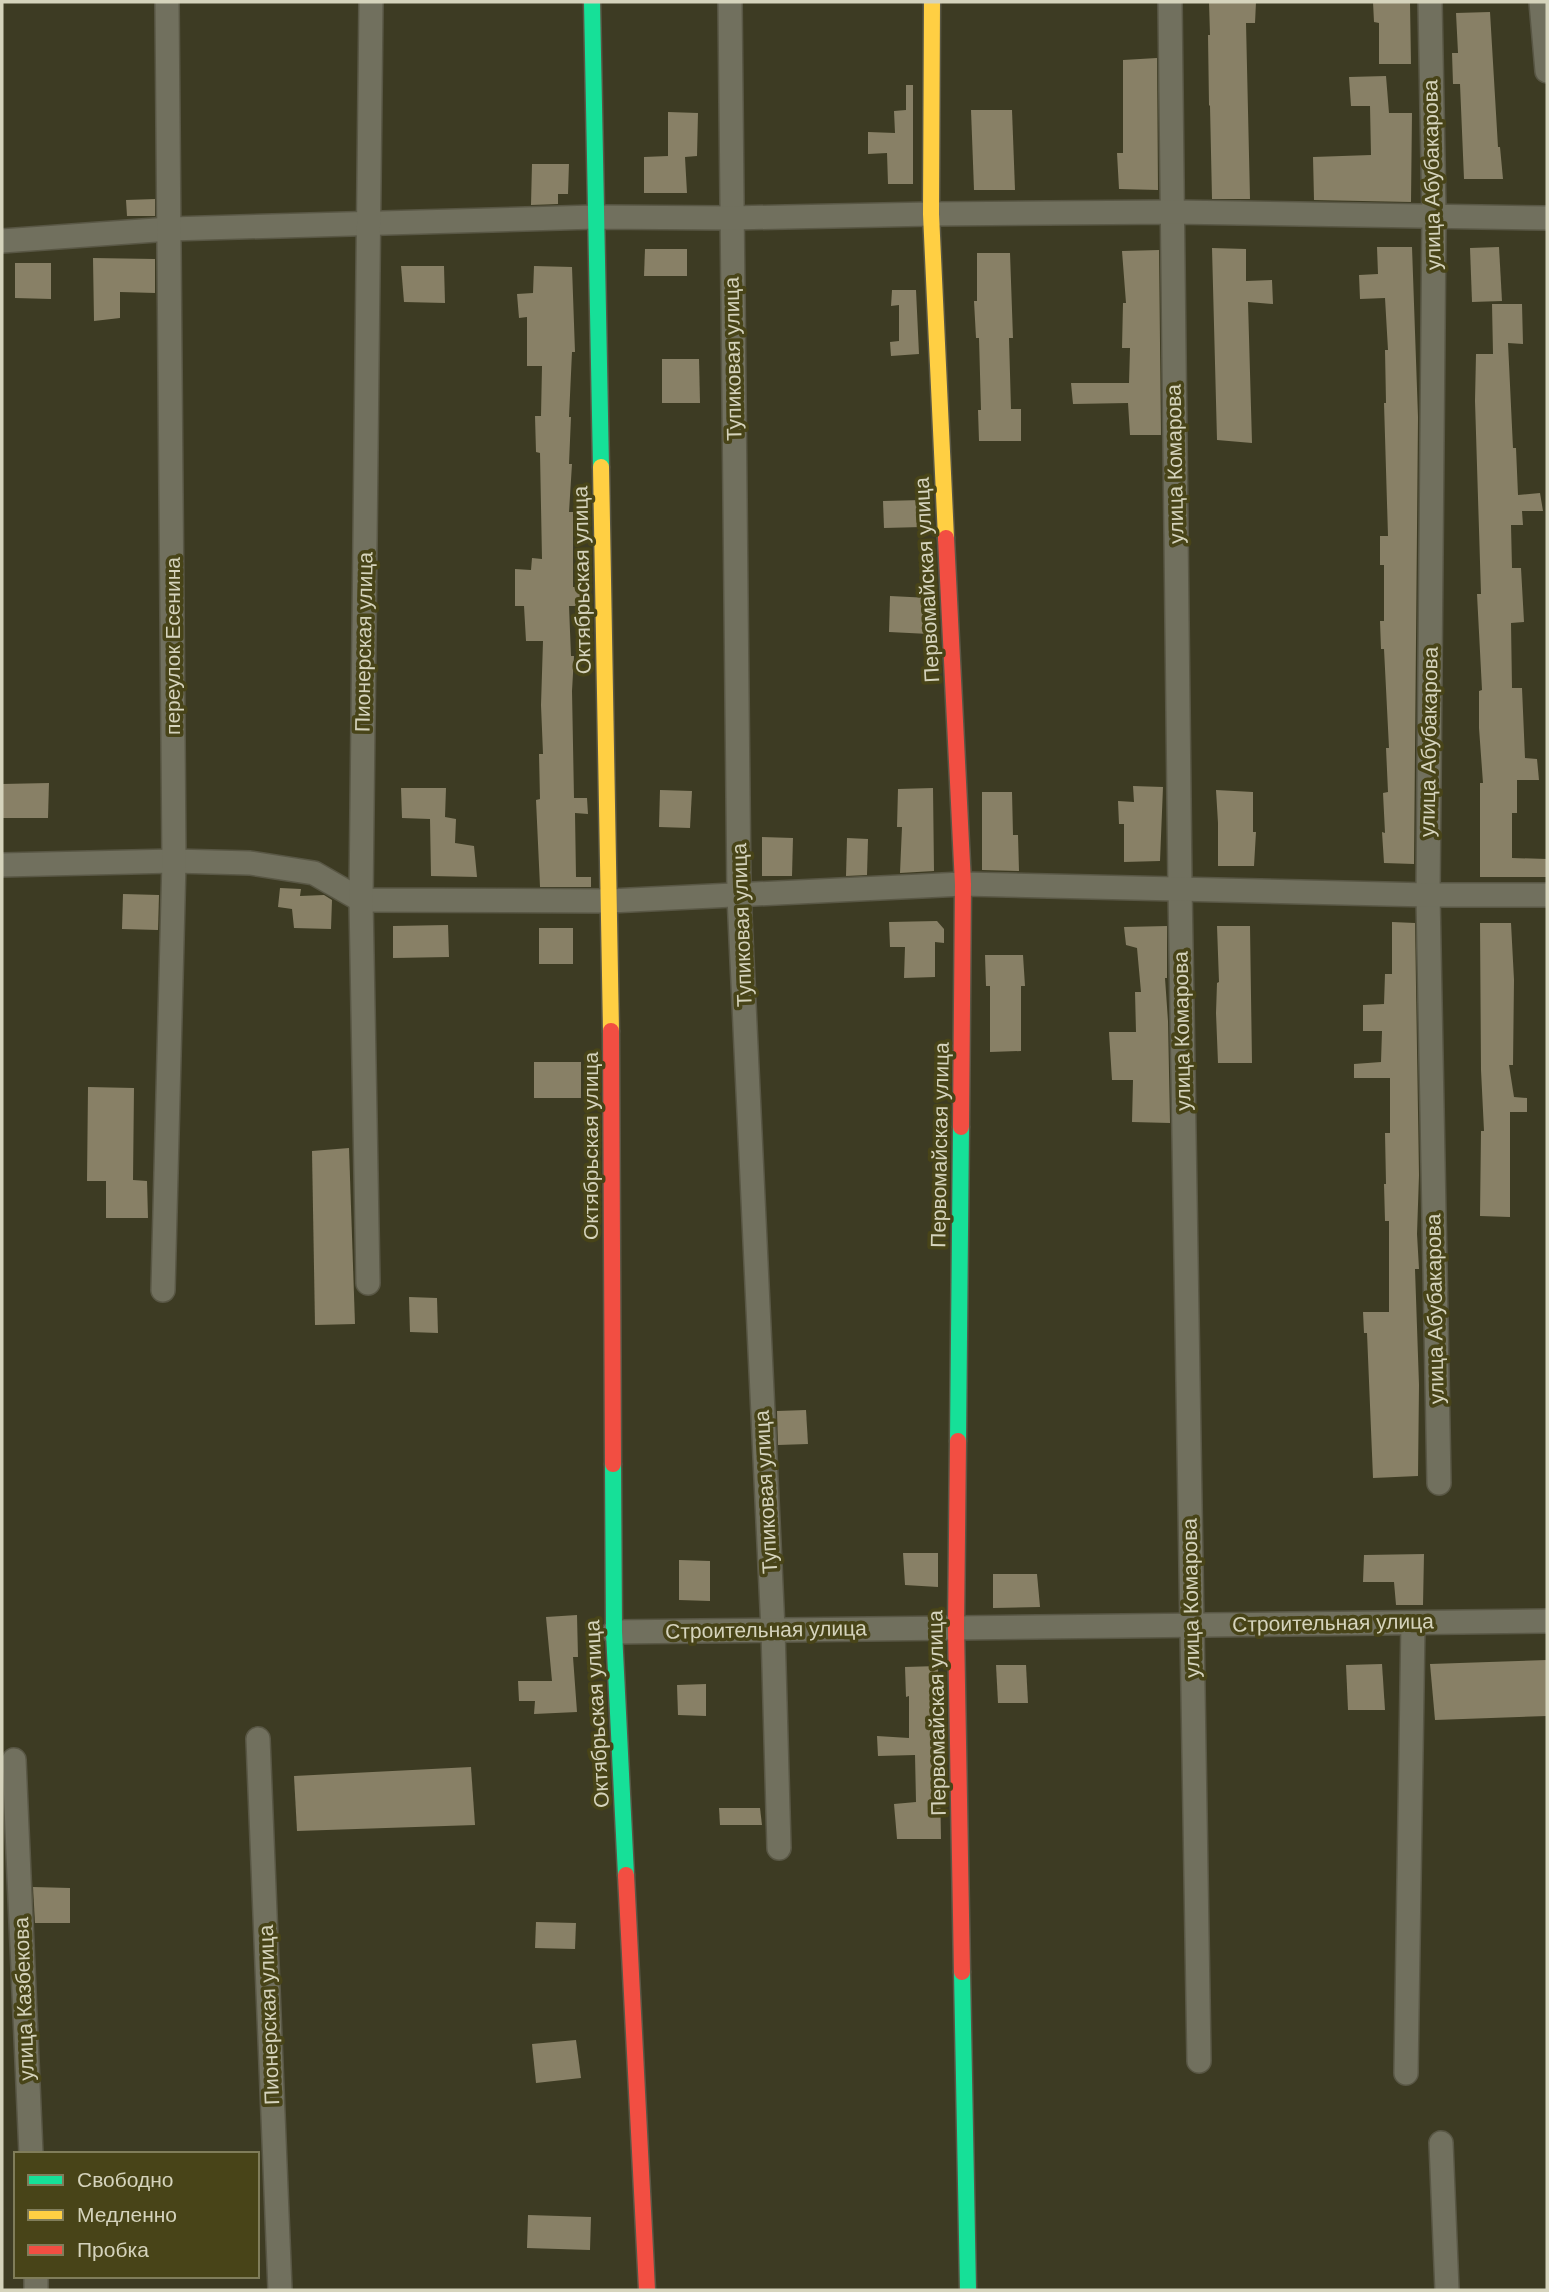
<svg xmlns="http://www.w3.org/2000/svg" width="1549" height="2292" viewBox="0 0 1549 2292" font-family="Arial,sans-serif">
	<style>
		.building { fill: #888066 }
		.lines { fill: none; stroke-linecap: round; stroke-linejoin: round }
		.street-casing { stroke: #595745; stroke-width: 26 }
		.fast-casing { stroke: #595745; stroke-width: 19 }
		.slow-casing { stroke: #595745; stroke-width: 19 }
		.jam-casing { stroke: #595745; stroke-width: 19 }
		.street { stroke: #71705e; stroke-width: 23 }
		.fast { stroke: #16e098; stroke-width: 16 }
		.slow { stroke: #ffcf43; stroke-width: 16 }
		.jam { stroke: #f24e42; stroke-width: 16 }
		.labels { text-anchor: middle; stroke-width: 7; stroke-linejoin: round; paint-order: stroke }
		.street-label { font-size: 21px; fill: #d5d3bc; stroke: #484418 }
	</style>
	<rect width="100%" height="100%" fill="#3d3b23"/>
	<g class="building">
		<polygon points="1209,2 1256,2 1255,23 1246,23 1250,199 1212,199 1210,106 1209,105 1208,35 1210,35"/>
		<polygon points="1373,2 1410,2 1411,64 1379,64 1379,23 1374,22"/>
		<polygon points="1490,12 1498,147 1500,147 1503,179 1464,179 1460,84 1453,84 1452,53 1458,53 1456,13"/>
		<polygon points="1157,58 1158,190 1119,189 1117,153 1123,153 1123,60"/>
		<polygon points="1386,76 1389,113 1412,113 1411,202 1314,200 1313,157 1371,155 1370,106 1351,106 1349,77"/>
		<polygon points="906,85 913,85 913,184 888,184 887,153 868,154 868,132 895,133 894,111 906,110"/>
		<polygon points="971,110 1012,110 1015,190 974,190"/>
		<polygon points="668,112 698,113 697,156 685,157 687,193 644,193 644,157 668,156"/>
		<polygon points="532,164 569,164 568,194 558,194 558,204 531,205"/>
		<polygon points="155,199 155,216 127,216 126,200"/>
		<polygon points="1377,247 1412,247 1418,417 1414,864 1384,863 1382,832 1385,833 1383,793 1388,792 1386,748 1389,748 1384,649 1381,649 1380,621 1384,621 1384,565 1380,565 1380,536 1388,536 1384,403 1386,403 1385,350 1388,350 1385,298 1360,299 1359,275 1378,274"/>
		<polygon points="1499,247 1502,301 1472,302 1470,248"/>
		<polygon points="1212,248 1246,249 1246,281 1272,280 1273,304 1248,302 1252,443 1217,440"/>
		<polygon points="645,249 687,249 687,276 644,276"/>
		<polygon points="1159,250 1161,435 1130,435 1128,403 1073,404 1071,383 1129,383 1130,348 1122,348 1123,303 1126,303 1122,251"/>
		<polygon points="977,253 1010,253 1013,338 1009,338 1011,409 1021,409 1021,441 979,441 978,410 981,410 979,338 976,338 974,301 977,301"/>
		<polygon points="93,258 155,259 155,293 120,292 120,318 94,321"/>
		<polygon points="15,263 51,263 51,299 15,298"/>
		<polygon points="401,266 444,266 445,303 404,302"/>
		<polygon points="534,266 572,267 575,352 572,352 569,417 571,417 569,464 572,464 569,512 573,512 573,587 585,587 586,606 569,606 571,656 574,656 572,691 574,798 587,798 588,814 575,813 576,877 591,877 591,887 540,887 536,800 540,799 539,754 543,754 541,705 543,641 526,641 524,606 515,606 515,569 531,570 532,558 542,559 540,453 536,452 535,416 541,416 542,366 527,366 527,317 519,318 517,294 533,293"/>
		<polygon points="892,290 916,290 919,354 891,356 890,342 899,341 899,305 891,306"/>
		<polygon points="1492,304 1522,304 1523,344 1508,343 1513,448 1516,448 1518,495 1540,493 1543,511 1522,511 1523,525 1511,525 1512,568 1521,568 1524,622 1511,623 1512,688 1522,688 1525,758 1537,759 1539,780 1517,780 1517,813 1512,813 1512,858 1547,859 1547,877 1480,877 1480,783 1483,783 1479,728 1479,691 1482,690 1477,594 1481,594 1475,401 1476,354 1493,354"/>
		<polygon points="662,359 699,359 700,403 662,403"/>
		<polygon points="922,500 922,527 884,528 883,501"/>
		<polygon points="890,596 930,598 929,634 889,632"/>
		<polygon points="49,783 48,818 2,818 2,784"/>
		<polygon points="1133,786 1163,787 1160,861 1124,862 1124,824 1119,824 1118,801 1134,802"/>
		<polygon points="401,788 446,788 445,817 456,819 455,843 474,846 477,877 431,876 430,819 402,818"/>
		<polygon points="933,788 934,871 900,873 902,827 897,827 898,789"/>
		<polygon points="660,790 692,791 690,828 659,827"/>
		<polygon points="1216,790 1253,792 1253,832 1256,832 1254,866 1218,866 1218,823"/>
		<polygon points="982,792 1012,792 1013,835 1018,835 1019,871 982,870"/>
		<polygon points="762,837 793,838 792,876 762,876"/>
		<polygon points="847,838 868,839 867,875 846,876"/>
		<polygon points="280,888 301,889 300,896 324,895 332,900 331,929 294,928 292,909 278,907"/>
		<polygon points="123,894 159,895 158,930 122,929"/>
		<polygon points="937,921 944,929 944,943 935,942 935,977 904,978 905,947 890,947 889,922"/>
		<polygon points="1392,922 1415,923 1419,1175 1417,1234 1419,1269 1415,1269 1419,1385 1418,1476 1373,1478 1367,1333 1364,1333 1363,1312 1389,1312 1389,1221 1385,1221 1384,1184 1386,1184 1385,1133 1390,1133 1390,1078 1354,1078 1354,1064 1381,1062 1382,1031 1363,1031 1363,1005 1384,1004 1385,974 1392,974"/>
		<polygon points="1480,923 1511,923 1514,980 1513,1065 1509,1065 1514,1097 1527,1098 1527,1112 1510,1112 1510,1217 1480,1216 1481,1131 1484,1131 1481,1070"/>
		<polygon points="448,925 449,957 393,958 393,926"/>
		<polygon points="1167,926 1167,978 1165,978 1168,1021 1170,1123 1132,1122 1133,1080 1112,1080 1109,1032 1136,1032 1135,992 1141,992 1137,948 1126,945 1124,927"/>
		<polygon points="1217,926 1250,926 1252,1063 1218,1063 1216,1013 1217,983 1219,982"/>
		<rect x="539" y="928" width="34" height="36"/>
		<polygon points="985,955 1023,955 1025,986 1021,986 1021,1051 990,1052 990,986 986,986"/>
		<rect x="534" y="1062" width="47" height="36"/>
		<polygon points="88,1087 134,1088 133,1180 147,1181 148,1218 106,1218 106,1181 87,1181"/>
		<polygon points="349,1148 355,1324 315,1325 312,1151"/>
		<polygon points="409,1297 437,1298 438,1333 410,1332"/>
		<polygon points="806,1410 808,1444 778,1445 777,1411"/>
		<polygon points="903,1553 938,1553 938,1587 905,1585"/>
		<polygon points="1424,1554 1423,1605 1396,1605 1394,1582 1363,1582 1364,1555"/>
		<polygon points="679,1560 710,1561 710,1601 679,1600"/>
		<polygon points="993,1574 1037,1574 1040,1607 993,1608"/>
		<polygon points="577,1615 578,1657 573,1657 577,1712 534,1714 535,1701 519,1701 518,1681 552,1681 546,1617"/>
		<polygon points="1547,1660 1547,1716 1435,1720 1430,1664"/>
		<polygon points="1382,1664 1385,1710 1348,1710 1346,1665"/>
		<polygon points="996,1665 1026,1665 1028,1703 998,1703"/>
		<polygon points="938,1666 941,1839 897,1839 894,1804 916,1802 915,1755 878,1756 877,1736 909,1738 909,1696 906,1697 905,1667"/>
		<polygon points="706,1684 706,1716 678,1715 677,1685"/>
		<polygon points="471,1767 475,1825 297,1831 294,1776"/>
		<polygon points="719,1808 760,1808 762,1825 720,1825"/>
		<polygon points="33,1887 70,1888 70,1923 35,1923"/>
		<polygon points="536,1922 576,1923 575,1949 535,1948"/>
		<polygon points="576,2040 581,2078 536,2083 532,2044"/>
		<polygon points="528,2215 591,2217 590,2250 527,2248"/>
	</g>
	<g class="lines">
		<g class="street-casing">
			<g id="street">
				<polyline points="730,2 739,896 773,1630 779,1848"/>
				<polyline points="1170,2 1180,887 1199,2061"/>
				<polyline points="1430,2 1434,215 1428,895 1439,1483"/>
				<polyline points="1541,2 1547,71"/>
				<polyline points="2,241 170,229 595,217 731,218 931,214 1172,212 1547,218"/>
				<polyline points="2,865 174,861 250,863 314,873 361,900 610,901 963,884 1428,895 1547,895"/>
				<polyline points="368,1283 361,900 371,2"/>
				<polyline points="163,1290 174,861 167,2"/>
				<polyline points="614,1632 1547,1621"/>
				<polyline points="258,1739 280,2290"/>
				<polyline points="14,1760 31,2154"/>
				<polyline points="1406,2073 1413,1623"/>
				<polyline points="1441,2143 1447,2290"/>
				<polyline points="36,2276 36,2290"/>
			</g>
		</g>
		<g class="fast-casing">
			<g id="fast">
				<polyline points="592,2 601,467"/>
				<polyline points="958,1441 961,1127"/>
				<polyline points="613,1464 614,1632 626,1875"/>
				<polyline points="962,1972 968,2290"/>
			</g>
		</g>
		<g class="slow-casing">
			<g id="slow">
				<polyline points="932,2 931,214 946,538"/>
				<polyline points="601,467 611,1031"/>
			</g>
		</g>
		<g class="jam-casing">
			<g id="jam">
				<polyline points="946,538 963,884 961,1127"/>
				<polyline points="611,1031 613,1464"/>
				<polyline points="958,1441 956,1628 962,1972"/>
				<polyline points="626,1875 647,2290"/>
			</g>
		</g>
		<use href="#street" class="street"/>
		<use href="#fast" class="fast"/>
		<use href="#slow" class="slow"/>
		<use href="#jam" class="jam"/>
	</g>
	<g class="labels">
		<g class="street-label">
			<text transform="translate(1432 175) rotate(-91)" y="7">улица Абубакарова</text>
			<text transform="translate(733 359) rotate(-91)" y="7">Тупиковая улица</text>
			<text transform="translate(1175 464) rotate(-91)" y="7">улица Комарова</text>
			<text transform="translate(582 580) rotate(-91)" y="7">Октябрьская улица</text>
			<text transform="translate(927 580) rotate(-93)" y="7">Первомайская улица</text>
			<text transform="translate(364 642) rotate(-89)" y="7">Пионерская улица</text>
			<text transform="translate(173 646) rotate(-90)" y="7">переулок Есенина</text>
			<text transform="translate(1429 742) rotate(-89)" y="7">улица Абубакарова</text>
			<text transform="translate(742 925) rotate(-92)" y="7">Тупиковая улица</text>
			<text transform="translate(1182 1031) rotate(-91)" y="7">улица Комарова</text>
			<text transform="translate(940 1145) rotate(-89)" y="7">Первомайская улица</text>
			<text transform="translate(591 1146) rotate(-90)" y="7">Октябрьская улица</text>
			<text transform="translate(1435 1309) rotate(-91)" y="7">улица Абубакарова</text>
			<text transform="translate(766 1492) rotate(-93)" y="7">Тупиковая улица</text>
			<text transform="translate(1191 1598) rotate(-91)" y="7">улица Комарова</text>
			<text transform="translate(1333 1623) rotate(-1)" y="7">Строительная улица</text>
			<text transform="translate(766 1630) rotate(-1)" y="7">Строительная улица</text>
			<text transform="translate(937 1713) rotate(-91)" y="7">Первомайская улица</text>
			<text transform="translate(597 1714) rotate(-93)" y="7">Октябрьская улица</text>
			<text transform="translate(24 1999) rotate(-92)" y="7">улица Казбекова</text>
			<text transform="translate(269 2015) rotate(-92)" y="7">Пионерская улица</text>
		</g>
	</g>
	<rect width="1549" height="2292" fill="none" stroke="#d5d3bc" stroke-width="7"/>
	<rect x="14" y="2152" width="245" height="126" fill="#484418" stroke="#807d5a" stroke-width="2"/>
	<rect x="28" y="2175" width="35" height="10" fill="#16e098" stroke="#807d5a" stroke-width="2"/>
	<text x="77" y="2187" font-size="21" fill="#d5d3bc">Свободно</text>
	<rect x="28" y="2210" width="35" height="10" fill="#ffcf43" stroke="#807d5a" stroke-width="2"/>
	<text x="77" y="2222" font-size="21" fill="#d5d3bc">Медленно</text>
	<rect x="28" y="2245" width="35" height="10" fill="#f24e42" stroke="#807d5a" stroke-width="2"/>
	<text x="77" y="2257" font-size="21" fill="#d5d3bc">Пробка</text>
</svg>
